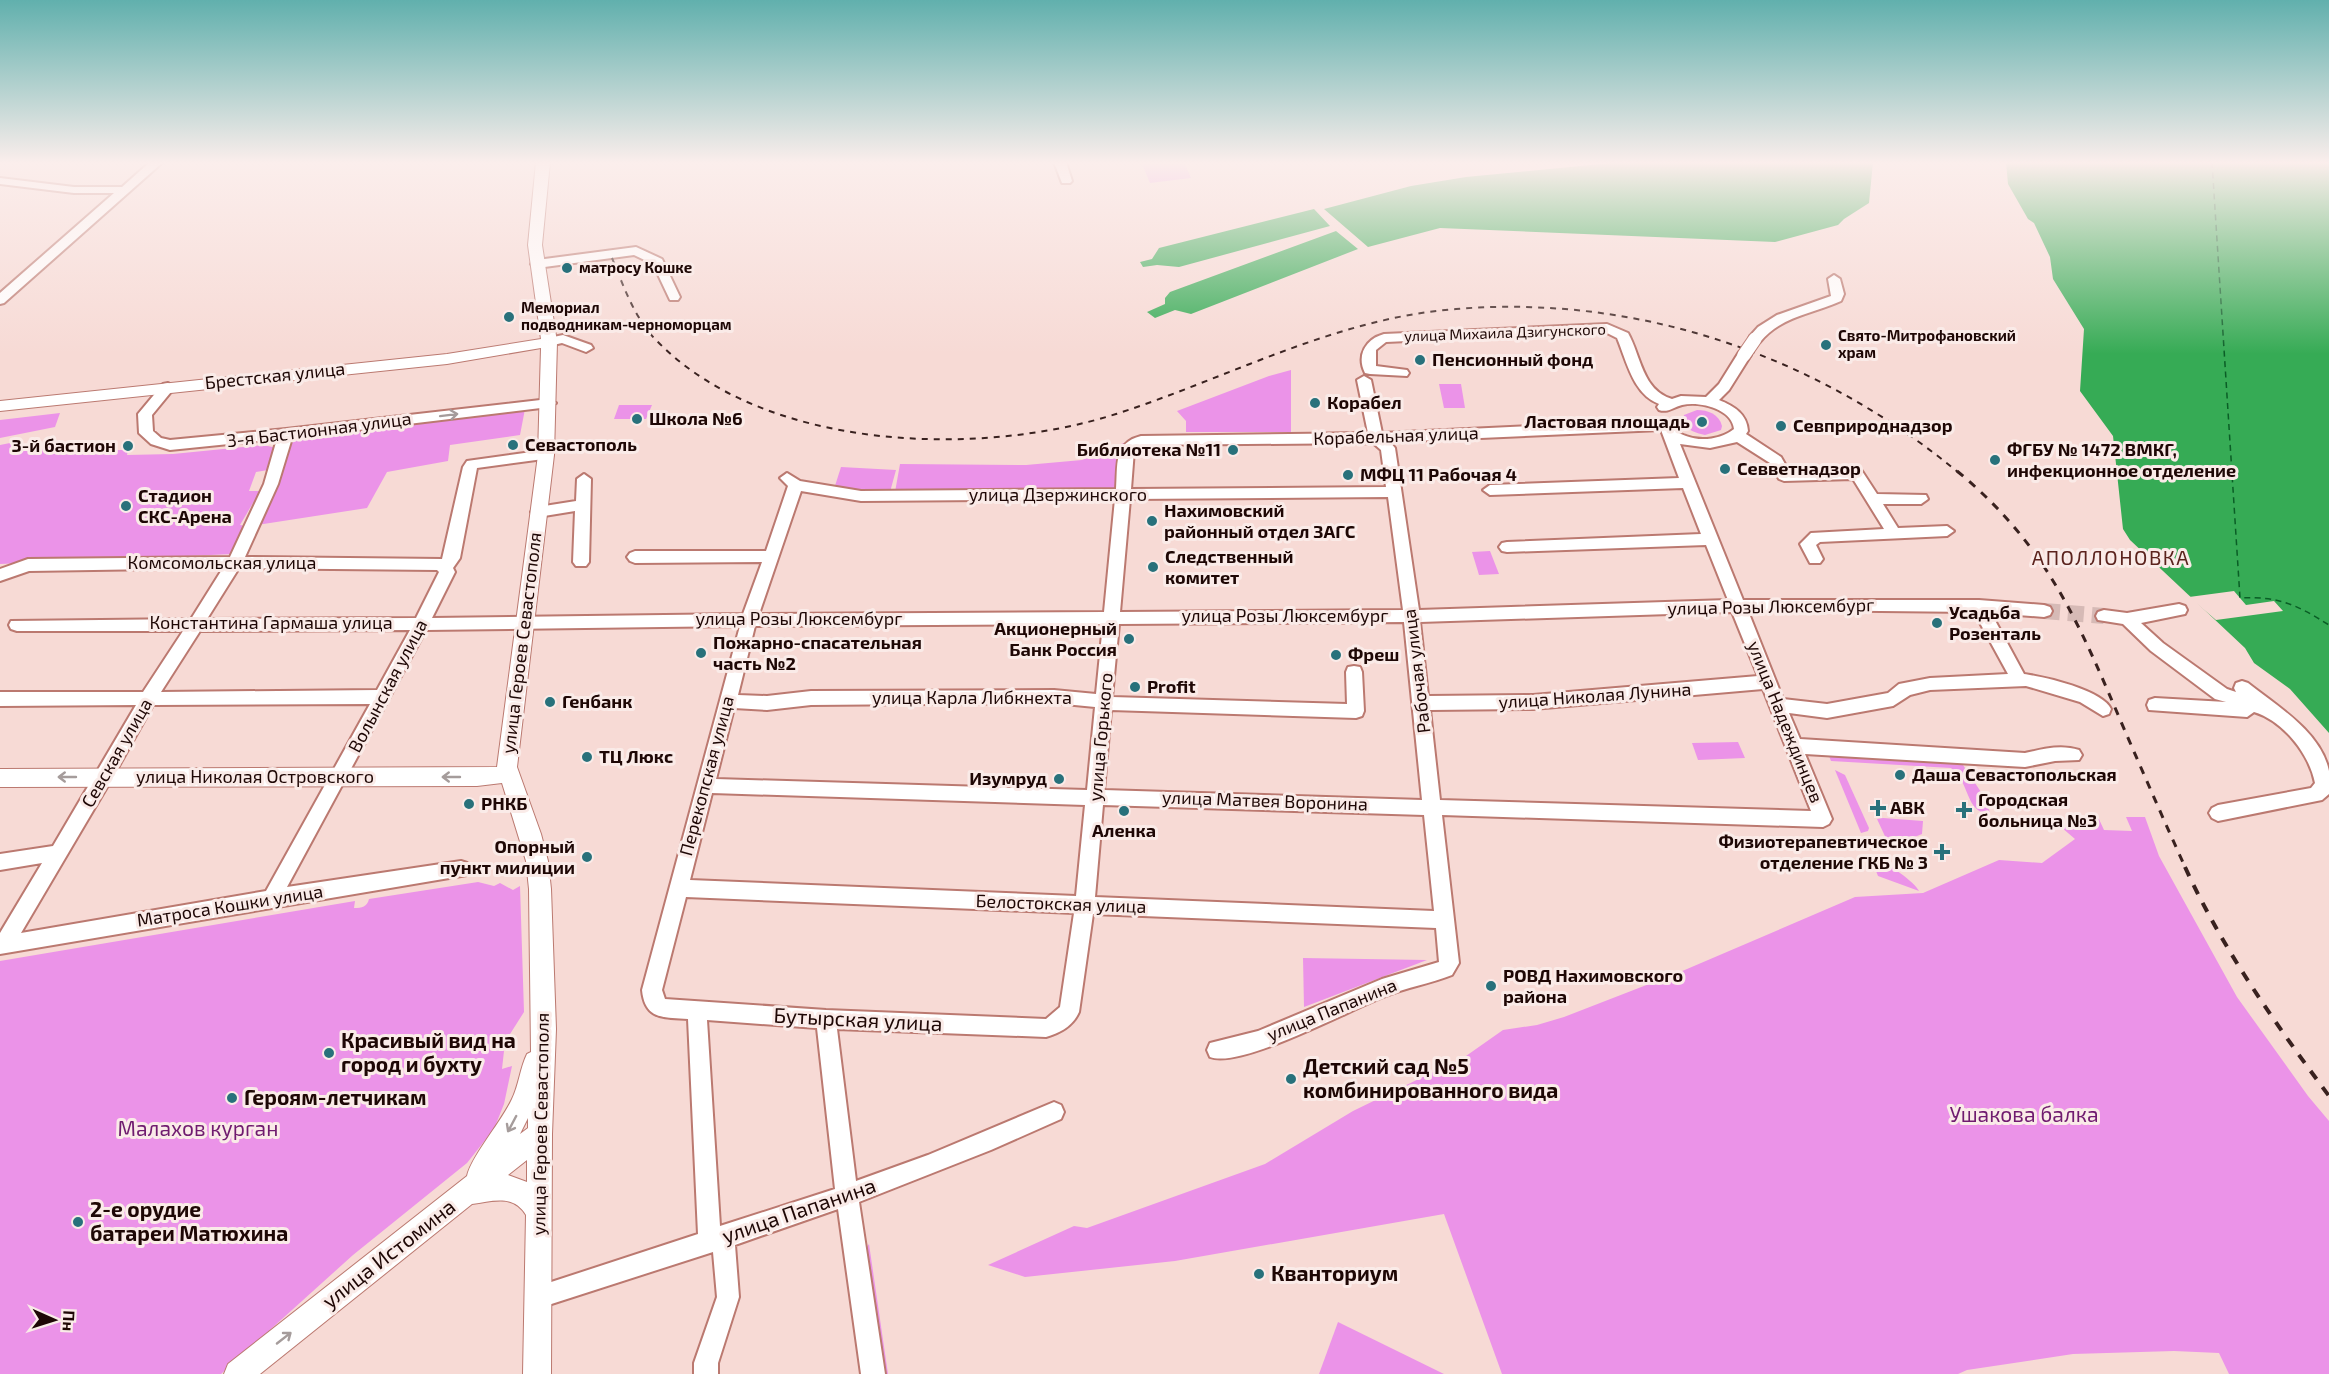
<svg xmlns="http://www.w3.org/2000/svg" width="2329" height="1374" viewBox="0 0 2329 1374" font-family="'Exo 2',sans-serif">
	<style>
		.green { fill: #eb93e8 }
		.water { fill: #36ab55 }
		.pier { fill: #f7dad5 }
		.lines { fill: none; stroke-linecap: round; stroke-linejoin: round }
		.ferry { stroke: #0a5e26; stroke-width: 1.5; stroke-dasharray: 6 4.5; stroke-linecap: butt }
		.minor-tunnel { stroke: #d6bab6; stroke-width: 16; stroke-dasharray: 16 8; stroke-linecap: butt }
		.minor-casing { stroke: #bb7970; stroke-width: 4 }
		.major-casing { stroke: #bb7970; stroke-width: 2 }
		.minor { fill: #fff; fill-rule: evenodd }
		.major { fill: #fff; fill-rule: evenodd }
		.rail-far2 { stroke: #39211f; stroke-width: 2; stroke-dasharray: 6 6; stroke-linecap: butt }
		.rail-far1 { stroke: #39211f; stroke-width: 3; stroke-dasharray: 8 8; stroke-linecap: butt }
		.rail { stroke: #39211f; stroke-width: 4; stroke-dasharray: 10 10; stroke-linecap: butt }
		.minor-bridge-casing { stroke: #bb7970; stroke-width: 15; stroke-linecap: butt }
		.minor-bridge { stroke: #fff; stroke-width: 13 }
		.oneway { stroke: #a59c9b }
		.poi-dot { fill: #28717b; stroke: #faebe8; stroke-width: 2 }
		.labels { text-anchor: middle; stroke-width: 6; stroke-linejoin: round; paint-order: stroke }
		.far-poi-label { font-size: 15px; font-weight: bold; fill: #1e0705; stroke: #faebe8; text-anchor: start }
		.far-street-label { font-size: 15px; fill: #1e0705; stroke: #faebe8 }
		.poi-label { font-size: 18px; font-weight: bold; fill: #1e0705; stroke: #faebe8; text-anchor: start }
		.street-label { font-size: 18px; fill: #1e0705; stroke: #faebe8 }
		.neighbourhood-label { font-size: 20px; letter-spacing: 1.5px; fill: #5b231d; stroke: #faebe8 }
		.near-street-label { font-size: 21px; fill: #1e0705; stroke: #faebe8 }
		.near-poi-label { font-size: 21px; font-weight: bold; fill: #1e0705; stroke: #faebe8; text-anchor: start }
		.near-park-label { font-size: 21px; fill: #701b6f; stroke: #faebe8 }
	</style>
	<rect width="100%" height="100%" fill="#f7dad5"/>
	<g class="green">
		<polygon points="1159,162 1184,162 1191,178 1150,183 1142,164"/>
		<polygon points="1291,370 1291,432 1186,432 1186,421 1177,411 1269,376"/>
		<polygon points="1439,384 1461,384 1465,408 1444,408"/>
		<polygon points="619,405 652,405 646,419 614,419"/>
		<polygon points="525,409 520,435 450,445 448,461 387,472 367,508 257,525 289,438"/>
		<path d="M 1697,410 C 1708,410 1719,414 1722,426 L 1721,430 L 1705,435 C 1694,433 1681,428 1684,415 Z"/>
		<polygon points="60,413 55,427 0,438 0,420"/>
		<polygon points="15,442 11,447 117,444 112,450 128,450 127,455 173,454 263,445 277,448 268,470 256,472 249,491 260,491 240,525 246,526 234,554 0,564 0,445"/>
		<polygon points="1124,443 1122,493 895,492 900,464 1026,465 1082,460"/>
		<polygon points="841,467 896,470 890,492 834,489"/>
		<polygon points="1490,551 1499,574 1479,575 1472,552"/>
		<polygon points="1738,742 1745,758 1698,760 1692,743"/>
		<path d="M 1831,752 L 1961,762 L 1985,798 L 1990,813 C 1965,814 1971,783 1951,768 L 1831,761 L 1829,756 Z"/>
		<polygon points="1835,770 1845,775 1869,828 1868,831 1861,833"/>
		<polygon points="2098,817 2104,830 2132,831 2126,817 2145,817 2159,856 2237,997 2308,1096 2329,1121 2329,1374 2229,1374 2219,1353 2174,1351 2073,1354 1967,1370 1958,1374 1502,1374 1444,1214 1175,1261 1025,1277 988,1265 1074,1226 1087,1228 1265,1164 1353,1111 1466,1056 1503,1030 1537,1025 1564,1017 1680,972 1855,897 1923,893 1999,860 2042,863 2075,839 2061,827 2084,827"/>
		<polygon points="1883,818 1923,821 1922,834 1890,847 1877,819"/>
		<path d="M 1870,856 L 1878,856 C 1887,864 1915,882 1919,891 L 1878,876 Z"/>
		<path d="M 478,882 L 494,886 L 500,883 L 513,890 L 520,886 L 524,1012 L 505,1042 L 502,1069 L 512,1066 L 504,1104 L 494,1129 L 467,1163 L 353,1255 L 221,1374 L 0,1374 L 0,961 L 355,901 L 354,908 C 362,908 367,907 369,899 Z"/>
		<polygon points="1303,958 1427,960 1304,1007"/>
		<polygon points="869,1244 888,1374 883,1374 867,1247"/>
		<polygon points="1338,1322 1444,1374 1319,1374"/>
	</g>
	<g class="water">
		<polygon points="1621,162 1873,162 1869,203 1844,219 1838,225 1775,242 1440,228 1368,247 1324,209 1411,186 1466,177"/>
		<polygon points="2006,162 2329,162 2329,733 2290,689 2254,663 2245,648 2130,540 2123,529 2113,436 2080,391 2084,329 2053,279 2050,257 2034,223 2028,219 2008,184"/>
		<polygon points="1314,209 1330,226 1179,267 1157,265 1143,267 1140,262 1152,259 1159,248"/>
		<polygon points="1336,231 1358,249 1191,314 1175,310 1155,318 1147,312 1165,304 1165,298 1170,292"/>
	</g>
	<polygon class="pier" points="2234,591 2246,605 2274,601 2283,611 2216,620 2189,597"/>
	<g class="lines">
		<path class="ferry" d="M 2212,162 L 2240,598 C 2279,596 2297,605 2329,625"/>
		<polyline class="minor-tunnel" points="2044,611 2104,616"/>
		<g class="minor-casing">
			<g id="minor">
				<polygon points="150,162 163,162 4,303 0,304 0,293 114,193 74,193 0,184 0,178 74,187 122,187"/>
				<polygon points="1054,162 1066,162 1072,181 1070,183 1062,183"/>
				<polygon points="636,247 662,259 680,297 678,300 670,300 653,264 634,255 537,268 531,264 537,260"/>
				<path d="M 1834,275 L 1840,279 L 1844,294 L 1841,301 C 1813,314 1781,316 1760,342 L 1750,342 L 1749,339 L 1750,336 L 1758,327 L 1777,315 L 1831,296 L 1828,279 Z"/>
				<path d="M 1607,324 L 1628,333 C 1641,356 1642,390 1672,399 L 1681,396 L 1706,397 L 1719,384 L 1739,352 L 1749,352 L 1751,355 L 1729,390 L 1719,400 C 1734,406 1747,414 1748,431 L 1746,434 L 1781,457 L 1789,471 L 1857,469 L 1862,471 L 1877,494 L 1926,495 L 1928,499 L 1921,504 L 1883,504 L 1898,528 L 1947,526 L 1954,531 L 1947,536 L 1820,542 L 1816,545 L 1823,559 L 1820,563 L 1810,563 L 1800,544 L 1811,533 L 1884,529 L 1853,479 L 1784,481 L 1779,479 L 1770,463 L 1737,442 L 1710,448 L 1680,444 L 1743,600 L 1979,600 L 2044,605 L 2050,607 L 2052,611 L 2050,615 L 2044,617 L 1991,613 L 2024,674 C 2045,677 2102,690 2111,709 L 2109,714 L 2103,716 L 2080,702 L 2026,686 L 1930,690 L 1910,695 L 1893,706 L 1827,718 L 1789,713 L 1800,739 L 2025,753 C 2043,749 2061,744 2079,750 L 2082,755 L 2079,760 L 2055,761 L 2025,767 L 1805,754 L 1832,819 L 1829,824 L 1823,827 L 1442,815 L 1459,963 L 1452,975 C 1430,984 1407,987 1386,996 C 1351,1009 1241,1069 1210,1057 L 1207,1050 L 1210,1043 L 1258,1031 L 1382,979 L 1439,962 L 1436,928 L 1093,914 L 1079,1012 C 1073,1026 1060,1033 1046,1037 L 837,1029 L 856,1181 L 928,1155 L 1054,1102 L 1061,1105 L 1064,1112 L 1061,1119 L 991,1150 L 859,1202 L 885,1374 L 861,1374 L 838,1209 L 735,1245 L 739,1297 L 718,1363 L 718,1374 L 694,1374 L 694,1363 L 717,1297 L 713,1252 L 539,1308 L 531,1305 L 528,1297 L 531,1289 L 539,1286 L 698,1234 L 688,1019 C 663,1017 645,1020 642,990 L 740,626 L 426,630 L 287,887 L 461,861 L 467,863 L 470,869 L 467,875 L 0,954 L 0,933 L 42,863 L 0,870 L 0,854 L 53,846 L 136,705 L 0,706 L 0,692 L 143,692 L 183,631 L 17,631 L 11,629 L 9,625 L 11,621 L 191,619 L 223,568 L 29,571 L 0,581 L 0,569 L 28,559 L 230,557 L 264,484 L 277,439 L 170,450 L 151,444 L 139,433 L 138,414 L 163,384 L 168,383 L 175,387 L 152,415 L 153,431 L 161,438 L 170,440 L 286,429 L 549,399 L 556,403 L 549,407 L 292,438 L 278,484 L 245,557 L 442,559 L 463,467 L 467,461 L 546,450 L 553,455 L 551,458 L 477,468 L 460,558 L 453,568 L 455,572 L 432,618 L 743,614 L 762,562 L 635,563 L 630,561 L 627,557 L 630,553 L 635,551 L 766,551 L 788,486 L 780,478 L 787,473 L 800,481 L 861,491 L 1116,489 C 1118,465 1113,443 1141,436 L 1368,433 L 1357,380 L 1364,376 L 1371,380 L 1382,433 L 1662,420 L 1667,422 L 1668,427 C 1674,429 1679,434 1686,436 C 1701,442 1722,439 1734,429 C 1732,409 1700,401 1682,405 C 1674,407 1668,413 1659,410 L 1657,407 L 1659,404 C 1633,394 1627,362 1617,338 L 1605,332 L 1386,342 L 1376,350 L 1376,366 L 1407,370 L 1409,373 L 1407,376 L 1370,374 L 1365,373 C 1356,355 1366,339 1384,334 ZM 1661,430 L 1679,478 L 1490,485 L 1483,490 L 1490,495 L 1683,488 L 1701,534 L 1507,542 L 1502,543 L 1499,547 L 1502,551 L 1507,552 L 1706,545 L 1728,600 L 1419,610 L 1395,448 L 1390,442 ZM 1373,443 L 1381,450 L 1386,487 L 1131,489 L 1134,450 L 1141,445 ZM 801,491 L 861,501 L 1115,499 L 1104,612 L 759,614 ZM 1388,497 L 1403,610 L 1120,612 L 1130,499 ZM 239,568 L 437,570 L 439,572 L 416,618 L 207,619 ZM 1788,610 L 1974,612 L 2008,674 L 1930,678 L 1899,684 L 1888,693 L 1827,704 L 1783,699 L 1748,611 ZM 1732,612 L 1758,676 L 1533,695 L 1428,696 L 1420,622 ZM 1404,622 L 1422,800 L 1104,790 L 1111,710 L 1356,718 L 1362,716 L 1364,711 L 1362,672 L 1360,667 L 1354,666 L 1348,667 L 1346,672 L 1347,704 L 1112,697 L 1119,624 ZM 1103,624 L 1096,694 L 1054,690 L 811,691 L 767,696 L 738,695 L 755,626 ZM 410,630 L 377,690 L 161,692 L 200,631 ZM 1763,689 L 1811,811 L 1440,800 L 1430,710 L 1533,709 ZM 1054,703 L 1095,707 L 1087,790 L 716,779 L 734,708 L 767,710 L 811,705 ZM 370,704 L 266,891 L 21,933 L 110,782 L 153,705 ZM 712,793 L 1085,805 L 1076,896 L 690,880 ZM 1103,805 L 1424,815 L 1434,911 L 1095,897 ZM 686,897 L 1074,913 L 1060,1007 L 1046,1019 L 826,1010 L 665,999 L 662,990 ZM 707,1020 L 817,1028 L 835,1189 L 720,1226 Z"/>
				<polygon points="563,335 591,345 593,348 586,352 562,343 549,346 542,342 544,339"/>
				<polygon points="584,474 591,479 589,562 586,566 576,566 573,562 575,511 538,517 531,512 538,507 576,501 577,479"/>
				<path d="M 2179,604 L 2185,606 L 2187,610 L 2185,614 L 2141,623 L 2163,643 L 2227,689 L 2236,692 L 2234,688 L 2236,683 L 2242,681 L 2248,683 C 2277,706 2321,732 2329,771 C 2329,778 2329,787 2329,794 L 2322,800 L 2218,821 L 2212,818 L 2209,813 L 2212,808 L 2218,805 L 2311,788 L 2315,783 C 2309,753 2283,721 2254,712 L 2247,717 L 2149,710 L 2147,705 L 2149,700 L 2155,698 L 2226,702 L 2215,699 L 2151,651 L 2123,624 L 2098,620 L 2096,616 L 2098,612 L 2104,610 L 2127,613 Z"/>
			</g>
		</g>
		<g class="major-casing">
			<path id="major" d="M 536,162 L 550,162 L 542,245 L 557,342 L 554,455 L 517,767 L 541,834 L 548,861 L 551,889 L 556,1029 L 552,1134 L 551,1374 L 523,1374 L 526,1215 C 513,1194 493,1201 472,1204 L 260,1374 L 224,1374 L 228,1364 L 467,1176 C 471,1157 502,1121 512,1099 C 519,1085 520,1068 527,1054 L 531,1052 L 529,889 L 526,861 L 502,783 L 477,786 L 0,787 L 0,769 L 497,767 L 538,455 L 541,348 L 447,364 L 0,411 L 0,401 L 447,354 L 541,339 L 528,245 ZM 528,1118 L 528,1128 L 520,1134 ZM 527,1160 L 527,1182 L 508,1175 Z"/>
		</g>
		<use href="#minor" class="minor"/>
		<use href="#major" class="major"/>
		<path class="rail-far2" d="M 612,258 C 624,287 635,320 658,342 C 765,451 978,458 1116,414 C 1228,378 1336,318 1456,309 C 1639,294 1818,356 1959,473"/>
		<path class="rail-far1" d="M 1957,471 C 2049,547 2080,626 2125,731 C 2145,777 2165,823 2186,869"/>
		<path class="rail" d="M 2185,867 C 2223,950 2275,1023 2329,1096"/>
		<g class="minor-bridge-casing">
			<polyline id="minor-bridge" points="1744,355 1755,339"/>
		</g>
		<use href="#minor-bridge" class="minor-bridge"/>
	</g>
	<defs><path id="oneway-shaft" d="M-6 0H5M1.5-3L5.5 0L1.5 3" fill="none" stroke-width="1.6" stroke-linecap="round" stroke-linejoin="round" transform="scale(1.5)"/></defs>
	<g class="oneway">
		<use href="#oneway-shaft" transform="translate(449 415) rotate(-7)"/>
		<use href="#oneway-shaft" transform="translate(67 777) rotate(180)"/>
		<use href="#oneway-shaft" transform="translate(451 777) rotate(180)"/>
		<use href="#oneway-shaft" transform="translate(512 1124) rotate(118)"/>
		<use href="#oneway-shaft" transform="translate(284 1338) rotate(-38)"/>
	</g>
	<linearGradient id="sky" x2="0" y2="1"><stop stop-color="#61b0ad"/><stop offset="0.46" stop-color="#fbeeec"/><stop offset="1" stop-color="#fbeeec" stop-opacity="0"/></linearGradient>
	<rect width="2329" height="354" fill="url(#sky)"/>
	<g class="poi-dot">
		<circle cx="567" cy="268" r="6"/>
		<circle cx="509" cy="317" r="6"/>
		<circle cx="1826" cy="345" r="6"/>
		<circle cx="1420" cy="360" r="6"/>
		<circle cx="1315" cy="403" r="6"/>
		<circle cx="637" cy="419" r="6"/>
		<circle cx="1702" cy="422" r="6"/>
		<circle cx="1781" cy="426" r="6"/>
		<circle cx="513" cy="445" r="6"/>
		<circle cx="128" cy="446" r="6"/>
		<circle cx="1233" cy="450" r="6"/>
		<circle cx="1995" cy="460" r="6"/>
		<circle cx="1725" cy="469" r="6"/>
		<circle cx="1348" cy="475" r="6"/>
		<circle cx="126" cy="506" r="6"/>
		<circle cx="1152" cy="521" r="6"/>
		<circle cx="1153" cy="567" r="6"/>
		<circle cx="1937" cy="623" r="6"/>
		<circle cx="1129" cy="639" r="6"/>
		<circle cx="701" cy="653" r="6"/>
		<circle cx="1336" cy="655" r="6"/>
		<circle cx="1135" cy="687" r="6"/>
		<circle cx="550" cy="702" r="6"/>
		<circle cx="587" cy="757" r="6"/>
		<circle cx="1900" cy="775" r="6"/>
		<circle cx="1059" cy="779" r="6"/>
		<circle cx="469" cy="804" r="6"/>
		<path d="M1875 799h6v6h6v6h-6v6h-6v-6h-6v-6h6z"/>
		<path d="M1961 801h6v6h6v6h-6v6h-6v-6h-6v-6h6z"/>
		<circle cx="1124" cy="811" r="6"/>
		<path d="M1939 843h6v6h6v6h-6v6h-6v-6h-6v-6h6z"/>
		<circle cx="587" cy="857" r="6"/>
		<circle cx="1491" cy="986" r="6"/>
		<circle cx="329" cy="1053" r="6"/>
		<circle cx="1291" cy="1079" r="6"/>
		<circle cx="232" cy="1098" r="6"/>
		<circle cx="78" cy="1222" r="6"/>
		<circle cx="1259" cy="1274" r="6"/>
	</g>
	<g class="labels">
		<g class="far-poi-label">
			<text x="579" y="273">матросу Кошке</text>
			<text x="521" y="313">Мемориал<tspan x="521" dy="17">подводникам-черноморцам</tspan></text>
			<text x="1838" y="341">Свято-Митрофановский<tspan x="1838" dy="17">храм</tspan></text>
		</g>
		<g class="far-street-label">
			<text transform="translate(1505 333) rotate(-2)" y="5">улица Михаила Дзигунского</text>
		</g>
		<g class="poi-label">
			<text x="1432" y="366">Пенсионный фонд</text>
			<text x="1327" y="409">Корабел</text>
			<text x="649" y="425">Школа №6</text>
			<text x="1690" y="428" text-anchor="end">Ластовая площадь</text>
			<text x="1793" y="432">Севприроднадзор</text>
			<text x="525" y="451">Севастополь</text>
			<text x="116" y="452" text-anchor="end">3-й бастион</text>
			<text x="1221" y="456" text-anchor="end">Библиотека №11</text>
			<text x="2007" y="456">ФГБУ № 1472 ВМКГ,<tspan x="2007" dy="21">инфекционное отделение</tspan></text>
			<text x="1737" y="475">Севветнадзор</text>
			<text x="1360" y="481">МФЦ 11 Рабочая 4</text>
			<text x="138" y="502">Стадион<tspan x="138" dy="21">СКС-Арена</tspan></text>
			<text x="1164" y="517">Нахимовский<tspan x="1164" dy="21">районный отдел ЗАГС</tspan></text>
			<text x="1165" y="563">Следственный<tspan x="1165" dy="21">комитет</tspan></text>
			<text x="1949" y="619">Усадьба<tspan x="1949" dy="21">Розенталь</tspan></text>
			<text x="1117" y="635" text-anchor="end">Акционерный<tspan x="1117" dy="21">Банк Россия</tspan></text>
			<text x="713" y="649">Пожарно-спасательная<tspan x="713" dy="21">часть №2</tspan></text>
			<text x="1348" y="661">Фреш</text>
			<text x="1147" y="693">Profit</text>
			<text x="562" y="708">Генбанк</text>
			<text x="599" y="763">ТЦ Люкс</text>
			<text x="1912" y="781">Даша Севастопольская</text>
			<text x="1047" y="785" text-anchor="end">Изумруд</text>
			<text x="1978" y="806">Городская<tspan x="1978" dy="21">больница №3</tspan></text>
			<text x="481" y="810">РНКБ</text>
			<text x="1890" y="814">АВК</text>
			<text x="1124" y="837" text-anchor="middle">Аленка</text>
			<text x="1928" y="848" text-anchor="end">Физиотерапевтическое<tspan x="1928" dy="21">отделение ГКБ № 3</tspan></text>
			<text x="575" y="853" text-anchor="end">Опорный<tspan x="575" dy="21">пункт милиции</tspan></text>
			<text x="1503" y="982">РОВД Нахимовского<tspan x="1503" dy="21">района</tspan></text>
		</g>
		<g class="street-label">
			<text transform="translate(275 376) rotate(-6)" y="6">Брестская улица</text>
			<text transform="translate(319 430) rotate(-7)" y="6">3-я Бастионная улица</text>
			<text transform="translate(1396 436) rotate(-2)" y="6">Корабельная улица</text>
			<text x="1058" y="501">улица Дзержинского</text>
			<text x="222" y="569">Комсомольская улица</text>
			<text transform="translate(1771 607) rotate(-1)" y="6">улица Розы Люксембург</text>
			<text x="1285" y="622">улица Розы Люксембург</text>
			<text x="799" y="625">улица Розы Люксембург</text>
			<text x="271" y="629">Константина Гармаша улица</text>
			<text transform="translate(522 643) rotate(-83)" y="6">улица Героев Севастополя</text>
			<text transform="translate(1417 671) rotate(-97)" y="6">Рабочая улица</text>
			<text transform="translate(388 686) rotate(-62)" y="6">Волынская улица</text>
			<text transform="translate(1595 696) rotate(-4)" y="6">улица Николая Лунина</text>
			<text x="972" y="704">улица Карла Либкнехта</text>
			<text transform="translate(1785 722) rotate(68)" y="6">улица Надеждинцев</text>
			<text transform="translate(1101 737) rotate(-85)" y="6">улица Горького</text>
			<text transform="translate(117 753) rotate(-60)" y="6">Севская улица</text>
			<text transform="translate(707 776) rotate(-75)" y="6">Перекопская улица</text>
			<text x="255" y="783">улица Николая Островского</text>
			<text transform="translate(1265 801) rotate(2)" y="6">улица Матвея Воронина</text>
			<text transform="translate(1061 904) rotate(2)" y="6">Белостокская улица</text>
			<text transform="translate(230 906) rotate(-9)" y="6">Матроса Кошки улица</text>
			<text transform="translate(1332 1010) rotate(-22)" y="6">улица Папанина</text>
			<text transform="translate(541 1124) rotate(-89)" y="6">улица Героев Севастополя</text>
		</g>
		<g class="neighbourhood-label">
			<text x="2111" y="565">АПОЛЛОНОВКА</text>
		</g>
		<g class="near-street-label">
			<text transform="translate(858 1020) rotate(3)" y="7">Бутырская улица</text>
			<text transform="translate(799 1211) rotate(-19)" y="7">улица Папанина</text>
			<text transform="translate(389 1254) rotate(-38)" y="7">улица Истомина</text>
		</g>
		<g class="near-poi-label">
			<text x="341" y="1048">Красивый вид на<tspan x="341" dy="24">город и бухту</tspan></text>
			<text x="1303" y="1074">Детский сад №5<tspan x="1303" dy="24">комбинированного вида</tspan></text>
			<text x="244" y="1105">Героям-летчикам</text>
			<text x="90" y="1217">2-е орудие<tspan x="90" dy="24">батареи Матюхина</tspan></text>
			<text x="1271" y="1281">Кванториум</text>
		</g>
		<g class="near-park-label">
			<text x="2024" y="1122">Ушакова балка</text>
			<text x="198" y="1136">Малахов курган</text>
		</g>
	</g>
	<g transform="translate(54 1320) rotate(93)" stroke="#faebe8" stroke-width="4.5" paint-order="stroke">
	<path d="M0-4.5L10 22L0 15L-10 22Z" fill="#1e0705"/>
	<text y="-9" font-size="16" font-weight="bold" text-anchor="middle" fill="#1e0705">Пн</text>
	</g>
</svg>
